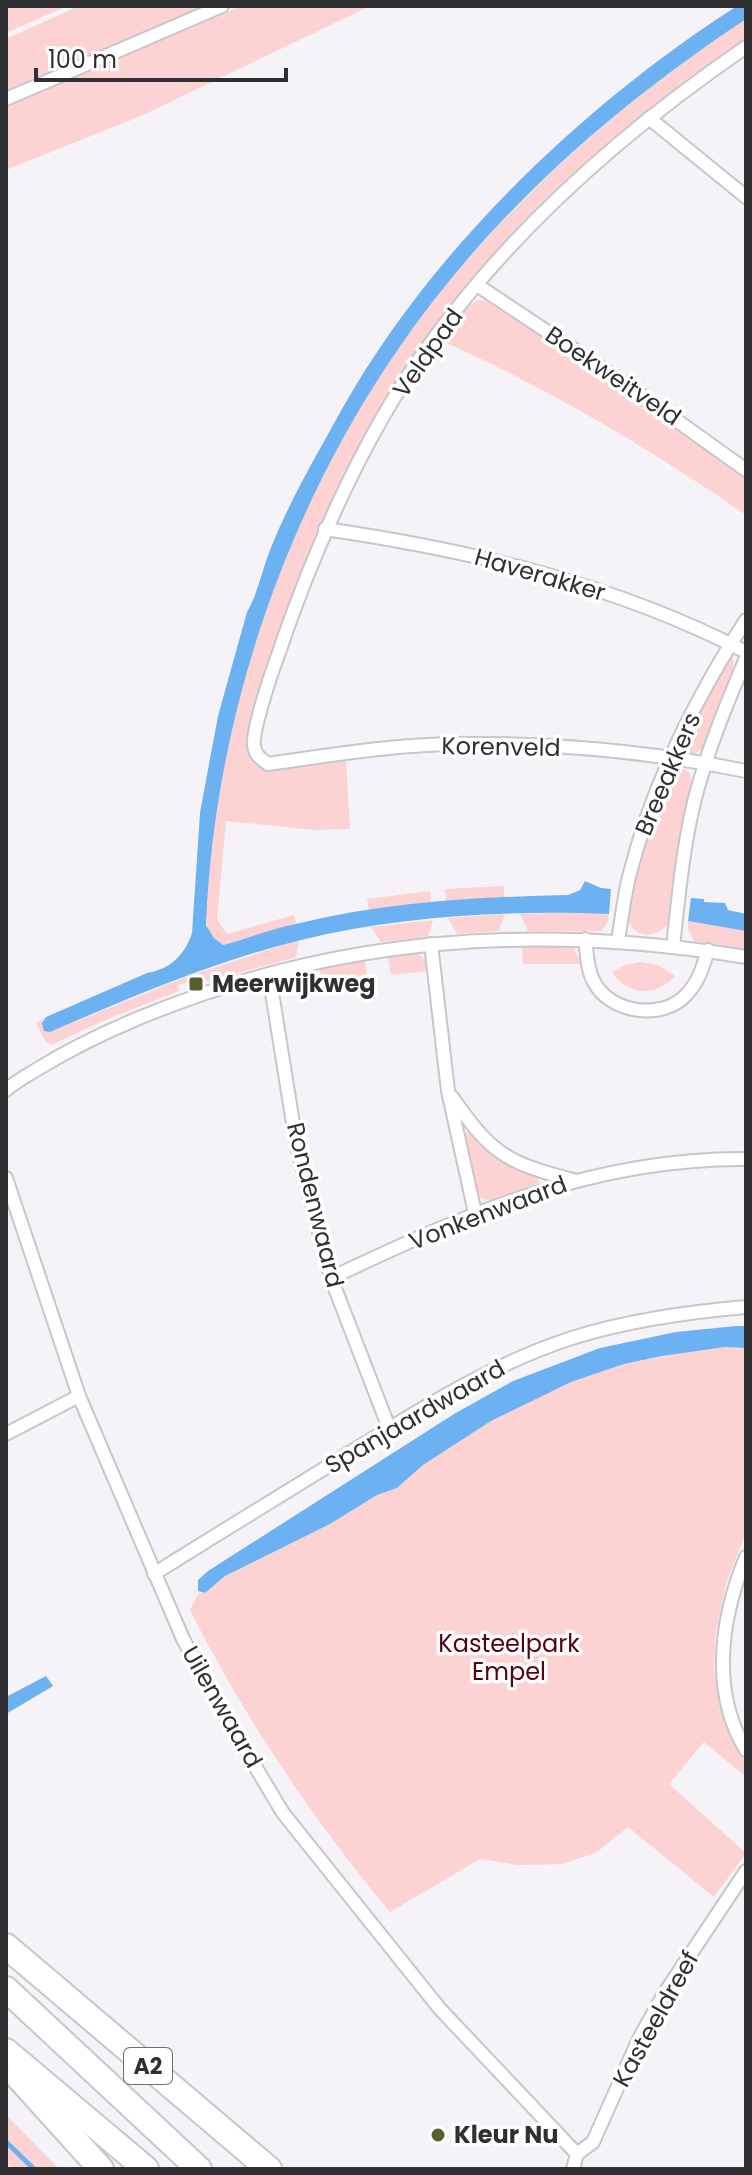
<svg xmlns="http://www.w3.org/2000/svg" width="752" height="2175" viewBox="0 0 752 2175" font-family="Poppins,sans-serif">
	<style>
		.green { fill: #fcd2d2 }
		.water { fill: #6cb2f3 }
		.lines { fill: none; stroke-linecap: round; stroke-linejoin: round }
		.stream { stroke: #6cb2f3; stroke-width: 5 }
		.minor-casing { stroke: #c8c6ca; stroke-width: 16 }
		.motorway-casing { stroke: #c8c6ca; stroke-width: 28 }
		.minor { stroke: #fff; stroke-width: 12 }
		.motorway { stroke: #fff; stroke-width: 24 }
		.poi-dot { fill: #585e2c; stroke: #fff; stroke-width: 3 }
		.labels { text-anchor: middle; stroke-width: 7; stroke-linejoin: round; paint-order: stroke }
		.shield { fill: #fff; stroke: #6e6d6f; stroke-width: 2 }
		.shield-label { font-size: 22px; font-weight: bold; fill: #302f31 }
		.street-label { font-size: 24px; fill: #302f31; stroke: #fff }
		.poi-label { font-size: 24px; font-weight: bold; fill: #302f31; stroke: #fff; text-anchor: start }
		.park-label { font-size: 24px; fill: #570012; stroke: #fff }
	</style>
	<rect width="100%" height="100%" fill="#f5f3f7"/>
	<g class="green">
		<polygon points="6,6 67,6 6,33"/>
		<polygon points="79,6 210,6 6,93 6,39"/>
		<polygon points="242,6 370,6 141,116 6,170 6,106"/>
		<path d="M 746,19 L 746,41 L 642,116 L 555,193 L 474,279 L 413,362 L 347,473 L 309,550 L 274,644 L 246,747 L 251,760 L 263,769 L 346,760 L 350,829 L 314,830 L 226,821 L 217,919 L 227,934 L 294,915 L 296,923 L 223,945 C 217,941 211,935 208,927 C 202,913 213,833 216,813 C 245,620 329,423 456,273 C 539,175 639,90 746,19 Z"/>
		<path d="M 478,300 L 486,301 L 603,377 L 746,479 L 746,515 C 651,449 548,388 442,341 L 467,307 Z"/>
		<polygon points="730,656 733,657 734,674 705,746 693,755 682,753 697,718"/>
		<path d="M 675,765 L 689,772 L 693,784 L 671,917 C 664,940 629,941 628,915 C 626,891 661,787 675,765 Z"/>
		<polygon points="504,886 504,897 446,901 445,889"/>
		<polygon points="430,891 431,902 369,910 367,899"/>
		<polygon points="578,912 609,914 608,921 602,931 528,931 520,914"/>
		<polygon points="505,914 499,931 457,934 448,918"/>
		<polygon points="433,920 428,937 381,942 371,927"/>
		<polygon points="688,921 746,931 746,949 694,941 688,928"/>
		<polygon points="299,940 296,957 206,982 204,977 178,985 179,991 103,1021 51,1045 45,1041 36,1023 46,1017 42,1021 50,1032 186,977"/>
		<polygon points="522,946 573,946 581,964 523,964"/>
		<polygon points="418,954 425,960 427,971 391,975 388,957"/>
		<polygon points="365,960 367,979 323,987 319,968"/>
		<path d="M 641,962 L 658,965 L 675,976 C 657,997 627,996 612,972 L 625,965 Z"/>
		<polygon points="465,1132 471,1134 500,1160 538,1176 539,1183 491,1200 482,1199 476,1192 463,1134"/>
		<path d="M 725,1347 L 746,1348 L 746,1533 L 728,1578 L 721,1606 L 715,1639 L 714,1669 L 722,1715 L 746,1765 L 746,1777 L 704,1742 L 669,1784 L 746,1853 L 714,1897 L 628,1827 L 597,1852 L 563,1864 L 517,1865 L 480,1859 L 390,1912 C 312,1818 245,1719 190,1610 L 199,1593 L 205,1593 L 225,1576 L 330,1524 L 377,1495 L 397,1488 L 423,1465 L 491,1421 L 571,1382 L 624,1364 L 692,1351 Z"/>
		<polygon points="6,2115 59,2169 12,2169 6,2163"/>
	</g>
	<g class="water">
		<path d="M 737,6 L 746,6 L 746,19 C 639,90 537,175 455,274 C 305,454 215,692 206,925 L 214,938 L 223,945 C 249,938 274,928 300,923 C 387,902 478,897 568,895 L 580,890 L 585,881 L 601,888 L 611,889 L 609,914 C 509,910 398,916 301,940 C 215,961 131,997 50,1032 L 44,1031 L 42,1023 L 46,1017 L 147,973 C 170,969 185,955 192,933 L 200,813 L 218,716 L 247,612 C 258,593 262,570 270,550 C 289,502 317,454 342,409 C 432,249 583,105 737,6 Z"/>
		<polygon points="691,898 704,899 704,902 725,903 728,910 746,914 746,931 688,921"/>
		<polygon points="736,1326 746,1326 746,1348 725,1347 662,1356 624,1364 571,1382 491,1421 423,1465 397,1488 377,1495 330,1524 225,1576 205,1593 198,1591 198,1580 208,1571 454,1414 513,1381 600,1348 676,1332"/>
		<polygon points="46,1676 53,1686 6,1714 6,1697"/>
	</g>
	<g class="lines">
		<polyline class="stream" points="6,2142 34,2169"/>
		<g class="minor-casing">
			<g id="minor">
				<path d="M 746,47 C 603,145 468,268 381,420 C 338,496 305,575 277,658 C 271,674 252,731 254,745 C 255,755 260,758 268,764 C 332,755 397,744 462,744 C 557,743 652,752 746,771"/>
				<polyline points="6,99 222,6"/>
				<polyline points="649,118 746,197"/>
				<polyline points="477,285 623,382 746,470"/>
				<path d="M 325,529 C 470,550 615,584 746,652"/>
				<path d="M 585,939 C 587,953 587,970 594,982 C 610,1013 662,1021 686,995 C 698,983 703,967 708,950"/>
				<path d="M 618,940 C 622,918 624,895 630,873 C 653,783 696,697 746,620"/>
				<polyline points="431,944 448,1091 475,1213"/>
				<path d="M 673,947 C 678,902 682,856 692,811 C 704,758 725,708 746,658"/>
				<polyline points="269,974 296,1142 331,1278 389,1428"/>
				<path d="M 6,1090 C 15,1082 26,1076 36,1070 C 70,1049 103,1033 139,1018 C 337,936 536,923 746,957"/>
				<path d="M 452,1097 C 491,1153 506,1163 573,1180"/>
				<polyline points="6,1178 79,1396 183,1639 231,1726 283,1813 440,2009 577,2154"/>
				<path d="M 331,1278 C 466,1214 593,1158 746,1159"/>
				<polyline points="6,1434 79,1396"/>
				<path d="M 746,1557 C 721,1617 710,1692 746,1750"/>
				<path d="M 154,1574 C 217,1534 282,1495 346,1455 C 418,1411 491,1364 572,1338 C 629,1320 687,1312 746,1307"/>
				<polyline points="573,2169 577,2154 593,2142 639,2039 664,1994 746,1871"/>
			</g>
		</g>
		<g class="motorway-casing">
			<g id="motorway">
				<polyline points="6,1946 269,2169"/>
				<polyline points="6,1989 199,2169"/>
				<polyline points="6,2051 146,2169"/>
				<polyline points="18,2077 101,2169"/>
			</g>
		</g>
		<use href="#minor" class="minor"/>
		<use href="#motorway" class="motorway"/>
	</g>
	<g class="poi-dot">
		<rect x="188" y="976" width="16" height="16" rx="4"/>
		<circle cx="438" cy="2135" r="8"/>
	</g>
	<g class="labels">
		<rect class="shield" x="124" y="2048" width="48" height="36" rx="6"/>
		<g class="shield-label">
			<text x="148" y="2074">A2</text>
		</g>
		<g class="street-label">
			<text transform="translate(428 353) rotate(-55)" y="8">Veldpad</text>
			<text transform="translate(613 376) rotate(34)" y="8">Boekweitveld</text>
			<text transform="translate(540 575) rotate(16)" y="8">Haverakker</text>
			<text transform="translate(501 747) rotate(1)" y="8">Korenveld</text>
			<text transform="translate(668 774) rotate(-67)" y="8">Breeakkers</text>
			<text transform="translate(315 1205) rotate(76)" y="8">Rondenwaard</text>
			<text transform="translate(488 1213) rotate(-21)" y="8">Vonkenwaard</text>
			<text transform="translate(415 1417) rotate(-30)" y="8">Spanjaardwaard</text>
			<text transform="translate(222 1707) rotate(60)" y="8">Uilenwaard</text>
			<text transform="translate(656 2019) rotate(-61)" y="8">Kasteeldreef</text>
		</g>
		<g class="poi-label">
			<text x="212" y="992">Meerwijkweg</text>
			<text x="454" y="2143">Kleur Nu</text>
		</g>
		<g class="park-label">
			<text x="509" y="1652">Kasteelpark<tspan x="509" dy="28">Empel</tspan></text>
		</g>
	</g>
	<rect width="752" height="2175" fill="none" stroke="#302f31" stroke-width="16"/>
	<path d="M36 68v12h250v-12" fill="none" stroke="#302f31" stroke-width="4"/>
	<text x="48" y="68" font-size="24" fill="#302f31" stroke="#ffffff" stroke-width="6" paint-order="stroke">100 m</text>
</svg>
